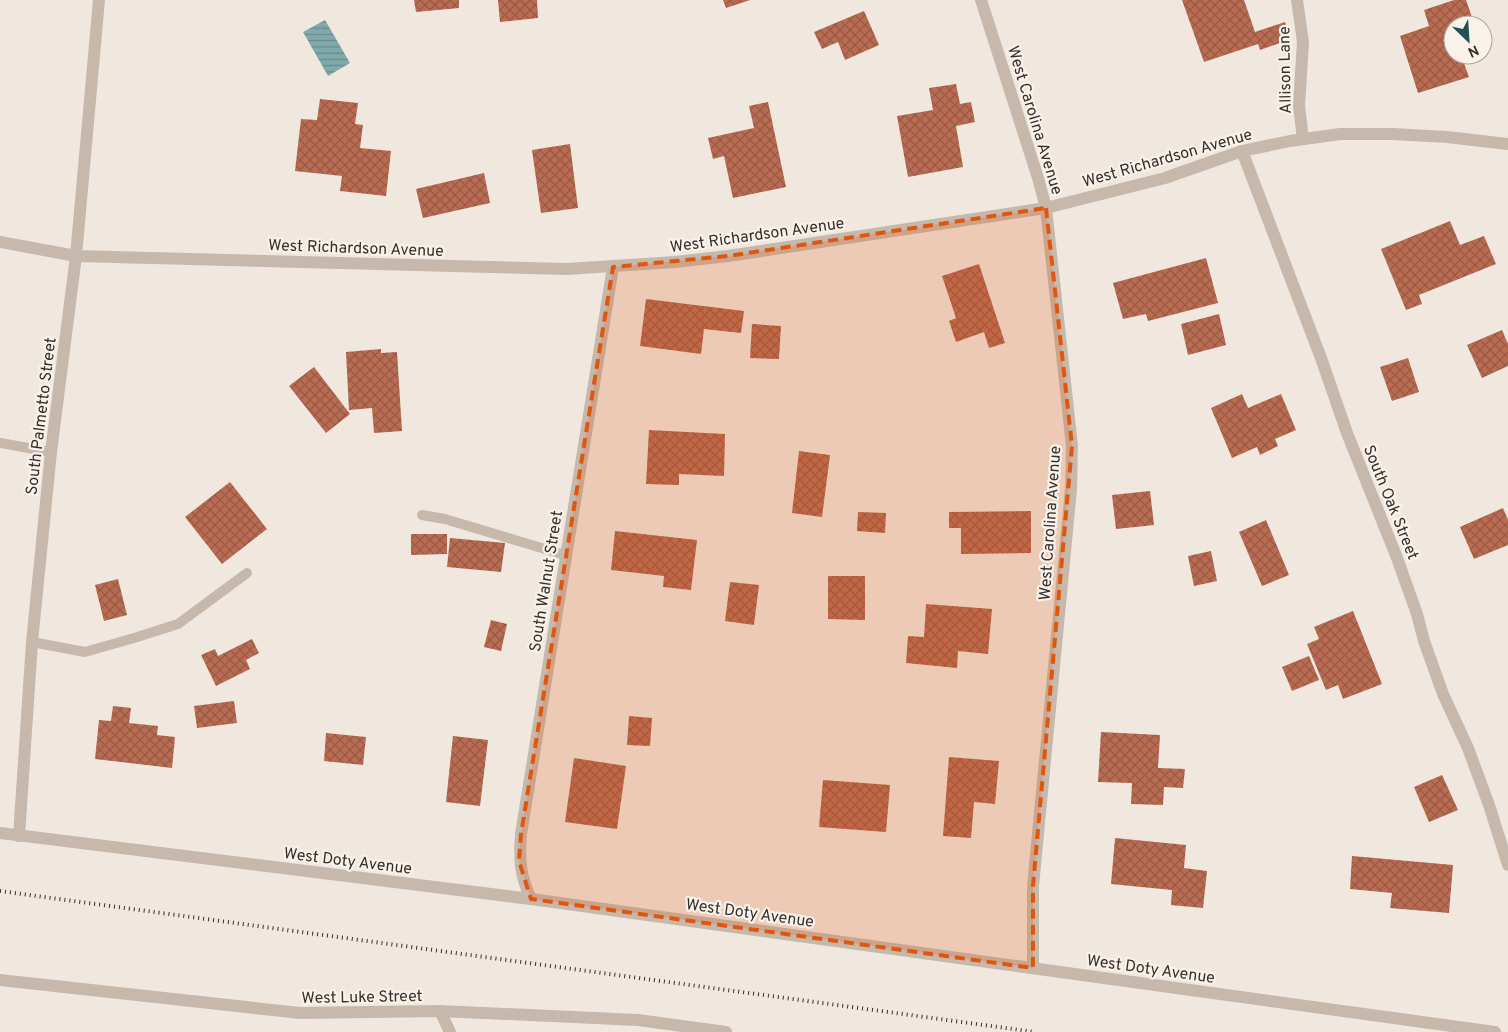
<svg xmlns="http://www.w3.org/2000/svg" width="1508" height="1032" viewBox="0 0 1508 1032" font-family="Overpass,sans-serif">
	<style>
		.water { fill: url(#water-rules) }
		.building { fill: url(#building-cross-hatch) }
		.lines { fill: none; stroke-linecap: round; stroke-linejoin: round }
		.service { stroke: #c7b8ac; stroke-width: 10 }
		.minor { stroke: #c7b8ac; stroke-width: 12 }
		.rail { stroke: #362e2a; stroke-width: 4; stroke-dasharray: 1 4; stroke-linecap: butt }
		.marked { fill: #df570e; fill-opacity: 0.2; stroke: #df570e; stroke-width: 4; stroke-dasharray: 10 6; stroke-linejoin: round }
		.labels { text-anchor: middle; stroke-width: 4.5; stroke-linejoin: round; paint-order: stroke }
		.street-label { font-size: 16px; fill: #362e2a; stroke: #f8f2eb }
	</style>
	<defs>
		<pattern id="water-rules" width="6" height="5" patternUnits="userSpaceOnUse" patternTransform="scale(1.25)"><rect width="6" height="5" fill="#80a9ab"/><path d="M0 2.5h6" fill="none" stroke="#6a8a8b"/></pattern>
		<pattern id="building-cross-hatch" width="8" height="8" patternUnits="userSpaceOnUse" patternTransform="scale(1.25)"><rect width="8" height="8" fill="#ba6c53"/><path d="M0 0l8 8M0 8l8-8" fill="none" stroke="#985945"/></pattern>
	</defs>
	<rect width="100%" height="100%" fill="#f0e8df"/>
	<polygon class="water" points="325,20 350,63 328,76 303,32"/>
	<g class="building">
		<polygon points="414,0 459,0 459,8 416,12"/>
		<polygon points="498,0 537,0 538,18 500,22"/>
		<polygon points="723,0 750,0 726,8"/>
		<polygon points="1182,0 1244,0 1255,32 1285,22 1291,39 1260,50 1258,44 1204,62"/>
		<polygon points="1454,0 1466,0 1473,20 1452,27 1453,55 1461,55 1469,77 1418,93 1400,36 1429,26 1424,10"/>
		<polygon points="864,11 879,45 845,60 838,42 822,49 814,32"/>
		<polygon points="956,84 960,104 971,102 975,122 956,126 963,167 908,177 897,116 933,110 929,88"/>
		<polygon points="320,99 358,103 355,124 363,125 360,148 391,151 386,196 340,191 342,176 295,171 301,119 317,120"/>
		<polygon points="768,102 786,187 733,198 724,156 713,159 708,138 754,128 749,106"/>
		<polygon points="570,144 578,208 541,213 532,150"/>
		<polygon points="484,173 490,203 423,218 416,189"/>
		<polygon points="1450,221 1460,245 1484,236 1496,264 1419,295 1422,304 1406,310 1381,249"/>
		<polygon points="1206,258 1218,303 1148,321 1146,314 1123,319 1113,283"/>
		<polygon points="979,264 1005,343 989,348 984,332 956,342 949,321 956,318 942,276"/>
		<polygon points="646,299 744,311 741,333 704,329 701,354 640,346"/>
		<polygon points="1219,314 1226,345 1188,355 1181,324"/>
		<polygon points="752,324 781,326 779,359 750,358"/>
		<polygon points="1502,330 1508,344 1508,366 1482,378 1467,345"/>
		<polygon points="381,349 381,353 397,352 402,431 374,433 372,408 349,410 346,352"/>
		<polygon points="1408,358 1419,392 1392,401 1380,367"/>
		<polygon points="314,367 350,414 326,433 289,386"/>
		<polygon points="1242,394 1248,408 1281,394 1296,430 1275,439 1278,446 1260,455 1257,447 1232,458 1211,408"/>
		<polygon points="649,430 725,434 724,476 679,474 679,485 646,484"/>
		<polygon points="799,451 830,455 822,517 792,513"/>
		<polygon points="230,482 267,529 222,564 185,517"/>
		<polygon points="1150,491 1154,525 1116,529 1112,495"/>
		<polygon points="1503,508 1508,520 1508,545 1474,559 1460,527"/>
		<polygon points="1031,511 1031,553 961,554 961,528 949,528 949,512"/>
		<polygon points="858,512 886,513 885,533 857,531"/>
		<polygon points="1266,520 1289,575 1262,586 1239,532"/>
		<polygon points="615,531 697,540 691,590 663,587 664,576 611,570"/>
		<polygon points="411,534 447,534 447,554 411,555"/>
		<polygon points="450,538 505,543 501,572 447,567"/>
		<polygon points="1211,551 1217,581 1194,586 1188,556"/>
		<polygon points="828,576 865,576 865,620 828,619"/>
		<polygon points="118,579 127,615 104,621 95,585"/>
		<polygon points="730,582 759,585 754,625 725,621"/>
		<polygon points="926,604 992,609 988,654 958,651 957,668 906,663 908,636 924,637"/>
		<polygon points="1353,611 1382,684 1343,699 1338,685 1326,690 1307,644 1319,639 1314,627"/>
		<polygon points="491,620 507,624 501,651 484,647"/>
		<polygon points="252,639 259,653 246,660 250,669 216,686 201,655 215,649 218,656"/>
		<polygon points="1309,656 1319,680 1292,691 1282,667"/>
		<polygon points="234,701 237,723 197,728 194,706"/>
		<polygon points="113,706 131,708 129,723 158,726 157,735 175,737 172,768 95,759 99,720 111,721"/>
		<polygon points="629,716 652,718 650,746 627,745"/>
		<polygon points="1101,732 1160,735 1158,768 1185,769 1183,788 1164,787 1163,805 1131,804 1132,783 1098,782"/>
		<polygon points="326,733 366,737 363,765 324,761"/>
		<polygon points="453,736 488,740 480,806 446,802"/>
		<polygon points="949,757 999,761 995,804 974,802 971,838 943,836"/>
		<polygon points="574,758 626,766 617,829 565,822"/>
		<polygon points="1442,775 1458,810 1429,822 1414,787"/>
		<polygon points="823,780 890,785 886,832 819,827"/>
		<polygon points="1115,838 1186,845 1184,868 1207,871 1203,908 1171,905 1172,890 1111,884"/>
		<polygon points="1352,856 1453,865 1449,913 1390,908 1392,893 1350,889"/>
	</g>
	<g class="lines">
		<g class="service">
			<polyline points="0,443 51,452"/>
			<polyline points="422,515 445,519 565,555"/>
			<polyline points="32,642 85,652 134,638 178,624 247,573"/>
		</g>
		<g class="minor">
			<polyline points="981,0 1038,178 1046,208 1072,446 1071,489 1033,886 1033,968"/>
			<polyline points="1297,0 1303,42 1299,106 1303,139"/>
			<polyline points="1242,151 1321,358 1347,433 1397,558 1417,614 1424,641 1443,694 1468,748 1489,805 1508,865"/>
			<polyline points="0,242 76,256 567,269 675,262 728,256 1046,208 1165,178 1242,151 1290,141 1340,134 1393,134 1447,137 1508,144"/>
			<polyline points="0,833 531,899 1495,1032"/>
			<polyline points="19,836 32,642 51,452 76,256 99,0"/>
			<path d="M 531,899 C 520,875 519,860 521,834 L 613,267"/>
			<polyline points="0,980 300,1013 440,1011 638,1020 726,1032"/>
			<polyline points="440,1011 450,1032"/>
		</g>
		<polyline class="rail" points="0,891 1035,1032"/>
	</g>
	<path class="marked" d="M 1046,208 L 1072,446 L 1033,886 L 1033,968 L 531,899 L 519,861 L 521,834 L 613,267 L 728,256 Z"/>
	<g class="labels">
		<g class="street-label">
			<text transform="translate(1284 70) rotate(-91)" y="6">Allison Lane</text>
			<text transform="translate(1036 120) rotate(73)" y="6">West Carolina Avenue</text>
			<text transform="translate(1167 157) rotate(-16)" y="6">West Richardson Avenue</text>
			<text transform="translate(757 234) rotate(-8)" y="6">West Richardson Avenue</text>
			<text transform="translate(356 247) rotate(2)" y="6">West Richardson Avenue</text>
			<text transform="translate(40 416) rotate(-83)" y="6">South Palmetto Street</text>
			<text transform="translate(1392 502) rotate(68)" y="6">South Oak Street</text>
			<text transform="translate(1049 523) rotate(-86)" y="6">West Carolina Avenue</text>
			<text transform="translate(545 581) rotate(-81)" y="6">South Walnut Street</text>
			<text transform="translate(348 860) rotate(7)" y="6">West Doty Avenue</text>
			<text transform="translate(750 912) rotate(8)" y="6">West Doty Avenue</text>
			<text transform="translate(1151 968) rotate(8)" y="6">West Doty Avenue</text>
			<text transform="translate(362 996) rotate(-1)" y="6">West Luke Street</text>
		</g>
	</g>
	<g transform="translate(1468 40) rotate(155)"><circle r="24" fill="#f8f2eb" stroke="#aaa49e"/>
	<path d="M0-4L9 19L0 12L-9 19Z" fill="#235054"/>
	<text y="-8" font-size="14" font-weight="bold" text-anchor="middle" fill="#362e2a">N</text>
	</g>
</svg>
